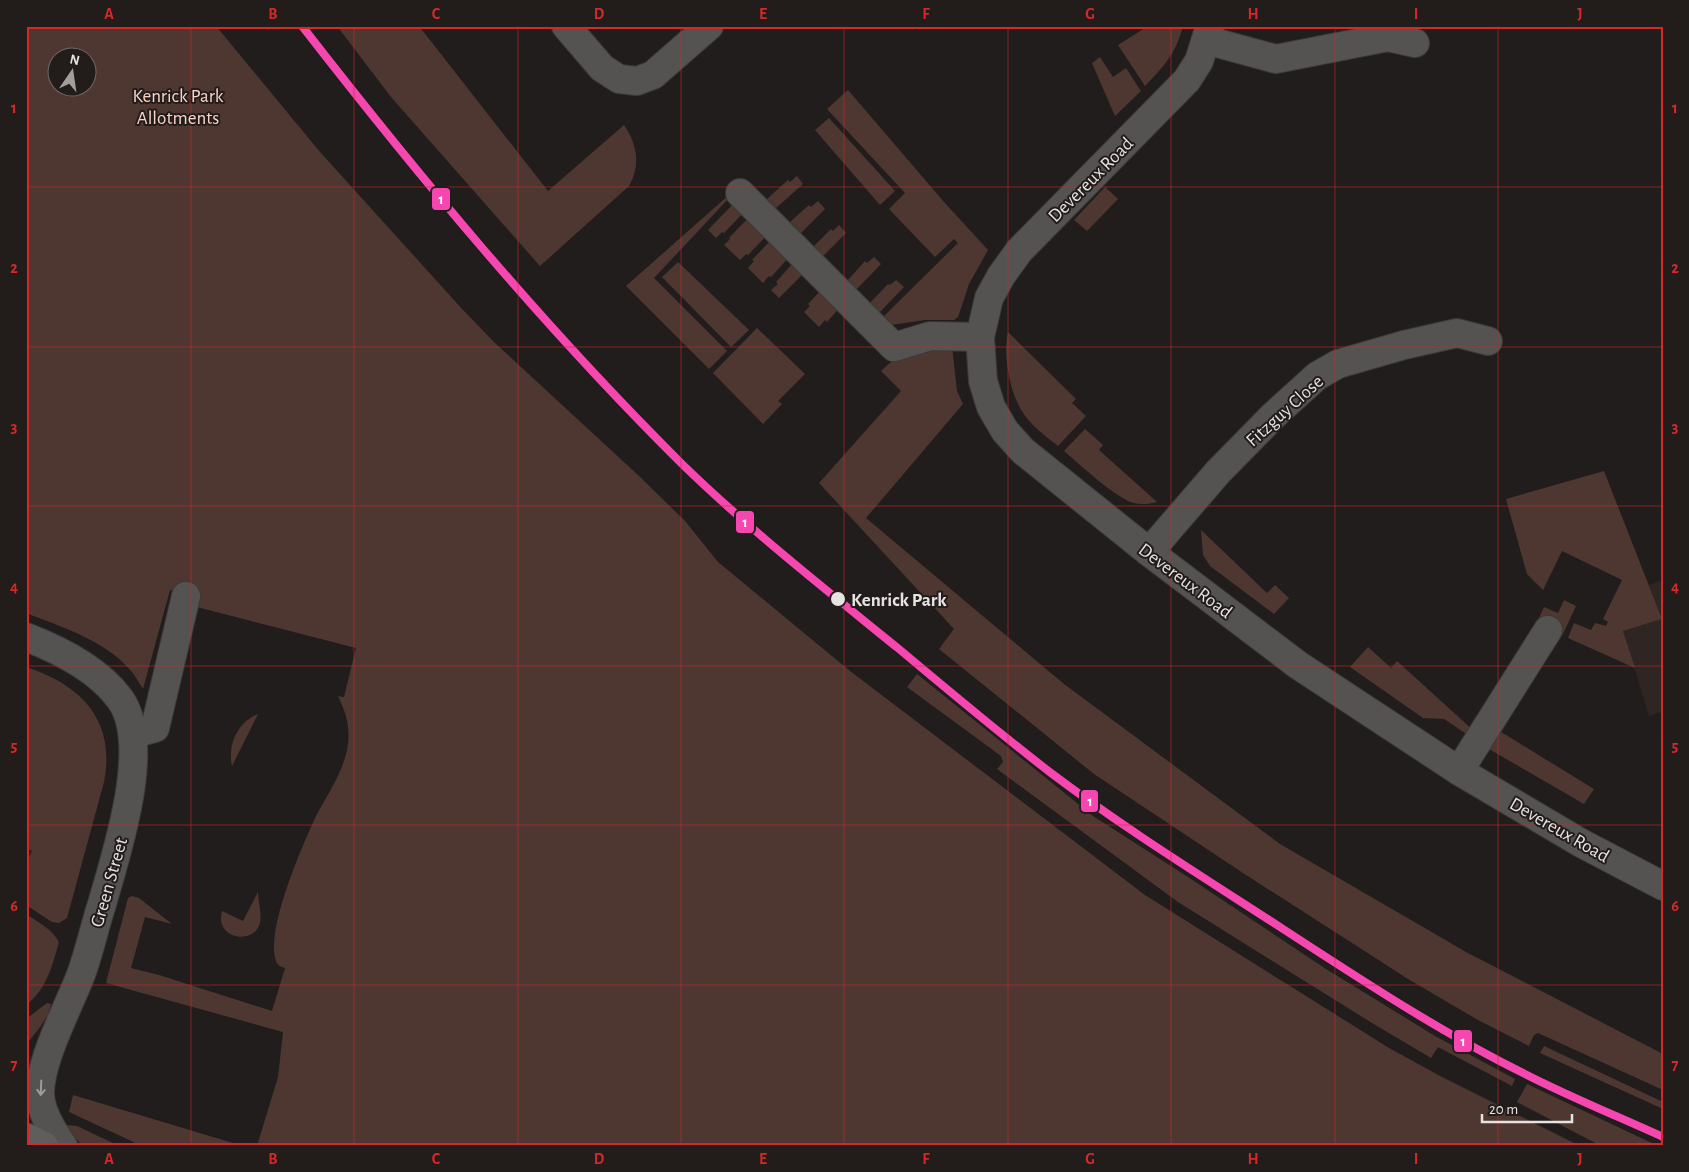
<svg xmlns="http://www.w3.org/2000/svg" width="1689" height="1172" viewBox="0 0 1689 1172" font-family="'Alegreya Sans',sans-serif">
	<style>
		.built { fill: #2f2522 }
		.green { fill: #4e3731; fill-rule: evenodd }
		.lines { fill: none; stroke-linecap: round; stroke-linejoin: round }
		.street-casing { stroke: #3c3a39; stroke-width: 30 }
		.primary-casing { stroke: #3c3a39; stroke-width: 30 }
		.street { stroke: #555352; stroke-width: 28 }
		.primary { stroke: #5f5e5d; stroke-width: 28 }
		.tram-1-casing { stroke: #221c1b; stroke-width: 11 }
		.tram-1 { stroke: #f646af; stroke-width: 8 }
		.oneway { stroke: #9e9b9a }
		.grid { fill: none; stroke: #d62828; stroke-width: 1; stroke-opacity: 0.55 }
		.stop-dot { fill: #e7e3e2; stroke: #221c1b; stroke-width: 2 }
		.labels { text-anchor: middle; stroke-width: 4; stroke-linejoin: round; paint-order: stroke }
		.park-label { font-size: 19px; fill: #fbd4c8; stroke: #221c1b }
		.street-label { font-size: 19px; fill: #e7e3e2; stroke: #221c1b }
		.stop-label { font-size: 19px; font-weight: bold; fill: #e7e3e2; stroke: #221c1b; text-anchor: start }
		.line-badge { stroke: #221c1b; stroke-width: 2 }
		.badge-label { font-size: 14px; text-anchor: middle; font-weight: bold; fill: #fff }
		.neatline { fill: none; stroke: #d62828; stroke-width: 2 }
		.grid-label { font-size: 16px; text-anchor: middle; font-weight: bold; fill: #d62828 }
	</style>
	<rect width="100%" height="100%" fill="#211d1c"/>
	<polygon class="built" points="1663,580 1663,711 1649,716 1623,631 1662,619 1649,585"/>
	<g class="green">
		<path d="M 26,26 L 216,26 L 320,152 L 463,310 L 494,342 L 638,475 L 685,521 L 718,562 L 850,671 L 1145,895 L 1389,1048 L 1442,1077 L 1580,1146 L 257,1146 L 278,1077 L 283,1032 L 106,983 L 128,898 L 132,896 L 139,898 L 172,924 L 145,917 L 131,968 L 159,975 L 272,1011 L 285,968 C 281,967 278,966 276,961 C 265,931 302,846 316,816 C 327,795 342,774 347,750 C 351,729 347,715 338,696 L 344,697 L 356,648 L 197,607 L 175,591 L 170,590 L 143,689 C 139,683 136,677 132,672 C 107,641 62,627 26,613 ZM 58,58 L 88,58 L 88,88 L 58,88 Z"/>
		<path d="M 337,26 L 419,26 L 548,191 L 624,125 C 637,144 641,165 629,186 L 540,266 L 391,97 Z"/>
		<path d="M 1148,26 L 1183,26 C 1175,55 1165,65 1145,86 L 1118,45 Z"/>
		<polygon points="1100,57 1113,77 1126,68 1141,91 1115,116 1092,63"/>
		<polygon points="848,90 944,202 988,250 969,284 958,317 954,320 925,320 891,325 883,317 958,243 954,239 935,257 889,209 905,193 827,109"/>
		<polygon points="829,118 895,191 880,205 815,130"/>
		<polygon points="797,176 803,184 775,209 766,200 788,180 790,182"/>
		<polygon points="747,179 654,278 727,351 709,369 626,286"/>
		<polygon points="1105,187 1118,199 1087,231 1074,220"/>
		<polygon points="736,201 745,211 724,233 722,232 716,238 708,230"/>
		<polygon points="818,201 825,209 800,234 789,223 809,205 811,207"/>
		<polygon points="750,216 768,234 748,255 746,254 740,260 724,245 730,239 729,238"/>
		<polygon points="839,225 846,233 822,257 813,247 831,229 833,231"/>
		<polygon points="773,238 790,256 771,277 769,276 763,283 748,268 754,261 752,260"/>
		<polygon points="874,257 881,264 856,290 847,281 865,261 867,263"/>
		<polygon points="795,261 806,271 779,298 771,290 778,284 776,282"/>
		<polygon points="678,262 749,330 731,347 662,277"/>
		<polygon points="896,280 904,287 879,313 869,304 888,284 890,285"/>
		<polygon points="823,288 841,306 827,322 825,320 819,327 804,312 810,306 808,304"/>
		<polygon points="757,328 805,374 778,401 782,404 763,424 713,373"/>
		<path d="M 1008,332 L 1076,399 L 1072,403 L 1086,416 L 1058,446 C 1044,435 1029,424 1020,408 C 1009,388 1003,354 1008,332 Z"/>
		<polygon points="952,346 957,391 963,404 866,518 1064,684 1280,844 1466,952 1663,1054 1663,1090 1538,1033 1534,1035 1529,1046 1478,1020 1408,979 1243,873 1094,774 939,649 954,629 819,483 901,391 881,371 902,352"/>
		<path d="M 1085,429 L 1103,445 L 1099,450 L 1157,502 C 1149,504 1142,505 1134,503 C 1117,499 1079,464 1064,451 Z"/>
		<polygon points="1604,471 1662,619 1623,631 1635,668 1568,638 1574,623 1591,630 1595,623 1606,626 1608,622 1603,619 1622,580 1562,551 1543,590 1527,574 1506,499"/>
		<polygon points="1201,530 1267,593 1275,585 1289,598 1274,614 1210,566 1203,555"/>
		<polygon points="1564,600 1576,606 1562,636 1538,620 1544,607 1558,613"/>
		<polygon points="1368,647 1391,668 1397,661 1474,731 1471,737 1444,719 1423,718 1350,667"/>
		<path d="M 26,667 C 82,685 116,721 104,782 L 67,918 L 59,923 L 52,922 L 26,905 L 26,863 L 32,851 L 26,848 Z"/>
		<polygon points="917,674 1093,816 1188,877 1326,969 1435,1036 1515,1079 1512,1086 1438,1047 1431,1058 1372,1023 1178,902 997,769 1003,762 1001,756 907,687"/>
		<path d="M 258,714 L 232,766 C 227,745 238,722 258,714 Z"/>
		<polygon points="1493,727 1594,789 1584,804 1482,745"/>
		<path d="M 258,892 C 258,901 262,914 260,923 C 254,946 214,939 222,911 L 243,921 Z"/>
		<path d="M 26,914 C 38,922 52,929 59,942 C 52,966 47,989 26,1005 Z"/>
		<polygon points="47,1003 51,1004 48,1015 40,1027 26,1045 26,1019"/>
		<polygon points="1544,1046 1663,1102 1663,1109 1540,1053"/>
		<polygon points="1527,1084 1658,1146 1601,1146 1517,1102"/>
		<polygon points="73,1095 243,1146 142,1146 69,1112"/>
		<polygon points="67,1125 77,1126 119,1146 83,1146 73,1136"/>
	</g>
	<g class="lines">
		<g class="street-casing">
			<g id="street">
				<polyline points="566,26 602,68 619,79 637,81 653,75 709,26"/>
				<polyline points="1210,26 1199,61 1187,80 1019,251 1001,276 989,298 980,337 983,381 991,407 1005,431 1023,451 1149,552 1298,665 1459,771 1581,843 1663,886"/>
				<polyline points="1206,40 1276,59 1388,37 1415,43"/>
				<polyline points="740,193 894,347 930,336 980,337"/>
				<polyline points="1149,552 1218,472 1273,416 1317,376 1338,364 1404,345 1457,333 1488,341"/>
				<path d="M 26,637 C 60,650 98,669 120,699 C 153,745 116,854 102,904 C 94,928 89,954 80,977 C 68,1008 34,1071 41,1102 C 44,1118 54,1133 63,1146"/>
				<polyline points="133,734 155,728 186,596"/>
				<polyline points="1459,771 1548,630"/>
			</g>
		</g>
		<g class="primary-casing">
			<polyline id="primary" points="26,1137 44,1146"/>
		</g>
		<use href="#street" class="street"/>
		<use href="#primary" class="primary"/>
		<g class="tram-1-casing">
			<path id="tram-1" d="M 302,26 C 420,178 545,328 682,464 C 750,530 825,589 899,649 C 949,691 999,733 1051,773 C 1124,828 1203,877 1280,927 C 1360,979 1440,1032 1525,1074 C 1570,1097 1617,1116 1663,1137"/>
		</g>
		<use href="#tram-1" class="tram-1"/>
	</g>
	<defs><path id="oneway-shaft" d="M-6 0H5M1.5-3L5.5 0L1.5 3" fill="none" stroke-width="1.6" stroke-linecap="round" stroke-linejoin="round" transform="scale(1.25)"/></defs>
	<use class="oneway" href="#oneway-shaft" transform="translate(41 1088) rotate(92)"/>
	<path class="grid" d="M 191,26 L 191,1146M 354,26 L 354,1146M 518,26 L 518,1146M 681,26 L 681,1146M 844,26 L 844,1146M 1008,26 L 1008,1146M 1171,26 L 1171,1146M 1335,26 L 1335,1146M 1498,26 L 1498,1146M 26,187 L 1663,187M 26,347 L 1663,347M 26,506 L 1663,506M 26,666 L 1663,666M 26,825 L 1663,825M 26,985 L 1663,985"/>
	<circle class="stop-dot" cx="838" cy="599" r="8"/>
	<g class="labels">
		<g class="park-label">
			<text x="178" y="102">Kenrick Park<tspan x="178" dy="22">Allotments</tspan></text>
		</g>
		<g class="street-label">
			<text transform="translate(1090 179) rotate(-45)" y="7">Devereux Road</text>
			<text transform="translate(1284 410) rotate(-42)" y="7">Fitzguy Close</text>
			<text transform="translate(1186 580) rotate(37)" y="7">Devereux Road</text>
			<text transform="translate(1560 829) rotate(30)" y="7">Devereux Road</text>
			<text transform="translate(108 882) rotate(-74)" y="7">Green Street</text>
		</g>
		<g class="stop-label">
			<text x="851" y="606">Kenrick Park</text>
		</g>
	</g>
	<g class="line-badge">
		<rect x="431" y="187" width="20" height="24" rx="5" fill="#f646af"/>
		<rect x="735" y="510" width="20" height="24" rx="5" fill="#f646af"/>
		<rect x="1080" y="789" width="19" height="24" rx="5" fill="#f646af"/>
		<rect x="1453" y="1029" width="20" height="24" rx="5" fill="#f646af"/>
	</g>
	<g class="badge-label">
		<text x="441" y="204">1</text>
		<text x="745" y="527">1</text>
		<text x="1090" y="806">1</text>
		<text x="1463" y="1046">1</text>
	</g>
	<rect width="1689" height="1172" fill="none" stroke="#221c1b" stroke-width="55"/>
	<g transform="translate(72 72) rotate(13)"><circle r="24" fill="#221c1b" stroke="#716c6b"/>
	<path d="M0-4L9 19L0 12L-9 19Z" fill="#a29e9d"/>
	<text y="-8" font-size="14" font-weight="bold" text-anchor="middle" fill="#e7e3e2">N</text>
	</g>
	<path d="M1482 1114v8h90v-8" fill="none" stroke="#e7e3e2" stroke-width="2.5"/>
	<text x="1489" y="1114" font-size="15" fill="#e7e3e2" stroke="#221c1b" stroke-width="4" paint-order="stroke">20 m</text>
	<rect x="28" y="28" width="1634" height="1116" class="neatline"/>
	<g class="grid-label">
		<text x="109" y="19">A</text>
		<text x="273" y="19">B</text>
		<text x="436" y="19">C</text>
		<text x="599" y="19">D</text>
		<text x="763" y="19">E</text>
		<text x="926" y="19">F</text>
		<text x="1090" y="19">G</text>
		<text x="1253" y="19">H</text>
		<text x="1416" y="19">I</text>
		<text x="1580" y="19">J</text>
		<text x="14" y="113">1</text>
		<text x="1675" y="113">1</text>
		<text x="14" y="273">2</text>
		<text x="1675" y="273">2</text>
		<text x="14" y="432">3</text>
		<text x="1675" y="432">3</text>
		<text x="14" y="592">4</text>
		<text x="1675" y="592">4</text>
		<text x="14" y="751">5</text>
		<text x="1675" y="751">5</text>
		<text x="14" y="911">6</text>
		<text x="1675" y="911">6</text>
		<text x="14" y="1070">7</text>
		<text x="1675" y="1070">7</text>
		<text x="109" y="1164">A</text>
		<text x="273" y="1164">B</text>
		<text x="436" y="1164">C</text>
		<text x="599" y="1164">D</text>
		<text x="763" y="1164">E</text>
		<text x="926" y="1164">F</text>
		<text x="1090" y="1164">G</text>
		<text x="1253" y="1164">H</text>
		<text x="1416" y="1164">I</text>
		<text x="1580" y="1164">J</text>
	</g>
</svg>
